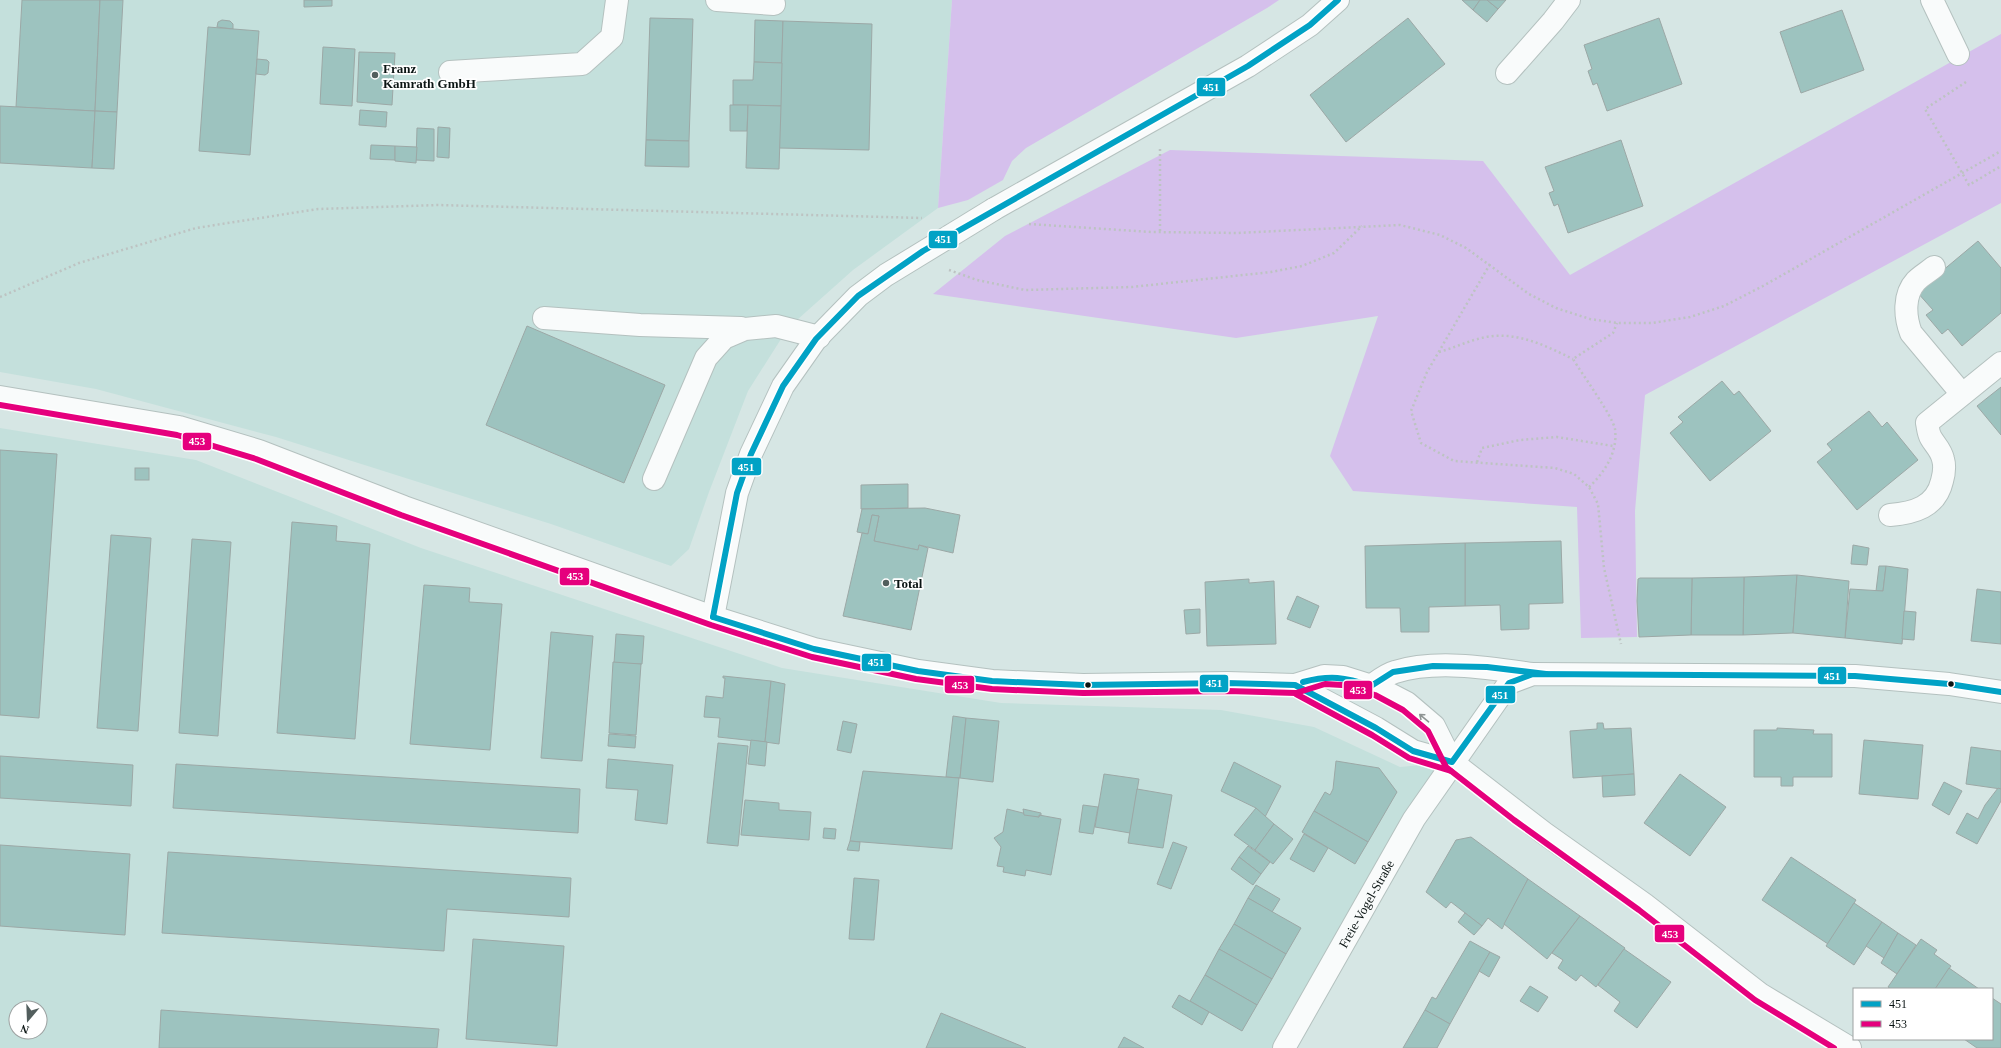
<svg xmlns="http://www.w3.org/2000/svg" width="2001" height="1048" viewBox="0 0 2001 1048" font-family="'Times New Roman',serif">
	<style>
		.built { fill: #c4e0dc; fill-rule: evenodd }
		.green { fill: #d5c0ec }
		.building { fill: #9dc3bf; stroke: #9ca8a6 }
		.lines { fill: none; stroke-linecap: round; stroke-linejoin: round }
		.minor-casing { stroke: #b4c1bf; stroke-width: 24 }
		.path { stroke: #bdc3c2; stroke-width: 2.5; stroke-dasharray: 2 3; stroke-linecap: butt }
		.minor { stroke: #f9fbfb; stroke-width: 22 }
		.minor-bridge-casing { stroke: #b4c1bf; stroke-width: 24; stroke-linecap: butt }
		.minor-bridge { stroke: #f9fbfb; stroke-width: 22 }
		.bus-1-casing { stroke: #fff; stroke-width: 9 }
		.bus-2-casing { stroke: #fff; stroke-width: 9 }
		.bus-1 { stroke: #01a2c5; stroke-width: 6 }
		.bus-2 { stroke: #e5007d; stroke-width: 6 }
		.oneway { stroke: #8e9493 }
		.poi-dot { fill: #525e5d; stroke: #fff; stroke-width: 1.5 }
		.bus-dot { fill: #0b1514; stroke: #fff; stroke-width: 1.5 }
		.labels { text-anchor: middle; stroke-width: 3.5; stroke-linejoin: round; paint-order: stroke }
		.poi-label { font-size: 13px; font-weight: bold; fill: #0b1514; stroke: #fff; text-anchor: start }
		.street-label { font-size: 13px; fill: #0b1514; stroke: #fff }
		.line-badge { stroke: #fff; stroke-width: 1.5 }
		.badge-label { font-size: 11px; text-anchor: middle; font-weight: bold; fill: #fff }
	</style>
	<rect width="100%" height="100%" fill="#d6e6e4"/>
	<g class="built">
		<polygon points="0,0 952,0 938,208 853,270 788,328 748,391 709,492 689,549 671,566 551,524 276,437 96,389 0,372"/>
		<path d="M 0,428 L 196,460 L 421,548 L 782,668 L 1001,703 L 1221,710 L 1314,727 L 1400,767 L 1452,762 L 1283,1048 L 0,1048 ZM 16,1008 L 40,1008 L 40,1032 L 16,1032 Z"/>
	</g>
	<g class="green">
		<polygon points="952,0 1279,0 1267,8 1026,148 1012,161 1003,180 968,200 938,208"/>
		<polygon points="2001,34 2001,203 1645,395 1635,511 1637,637 1581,638 1577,507 1353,491 1330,456 1378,316 1236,338 933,294 1005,236 1170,150 1483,161 1570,275"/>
	</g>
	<g class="building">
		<polygon points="22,0 100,0 95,111 16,107"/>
		<polygon points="100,0 123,0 117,112 95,111"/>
		<polygon points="304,0 332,0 332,6 304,7"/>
		<polygon points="1462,0 1480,0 1473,10"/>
		<polygon points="1480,0 1487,0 1498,9 1487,22 1473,10"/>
		<polygon points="1487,0 1506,0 1498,9"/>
		<polygon points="1842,10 1864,70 1801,93 1780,32"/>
		<polygon points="650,18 693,19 689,141 646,140"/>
		<polygon points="1408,18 1445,64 1346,142 1310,95"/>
		<polygon points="1659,18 1682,84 1607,111 1597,83 1593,85 1588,71 1592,69 1584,45"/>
		<polygon points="222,20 230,21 233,24 233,29 217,27 218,22"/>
		<polygon points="755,20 783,21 782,63 754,62"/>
		<polygon points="783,21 872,24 869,150 779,148"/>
		<polygon points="208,27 259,31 250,155 199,151"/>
		<polygon points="323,47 355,49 352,106 320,104"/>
		<polygon points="359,52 395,53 392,105 357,102"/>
		<polygon points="257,59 267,60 269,62 268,73 265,75 256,74"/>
		<polygon points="754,62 782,63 781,106 733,105 733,80 753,80"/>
		<polygon points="730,105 748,105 747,131 730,131"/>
		<polygon points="748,105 781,106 779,169 746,168"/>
		<polygon points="0,106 95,111 92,168 0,163"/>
		<polygon points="360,110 387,112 386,127 359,125"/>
		<polygon points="95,111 117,112 114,169 92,168"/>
		<polygon points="438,127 450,128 449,158 437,157"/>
		<polygon points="417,128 434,129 434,161 416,160"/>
		<polygon points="646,140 689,141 689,167 645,166"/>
		<polygon points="1621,140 1643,206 1568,233 1558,204 1554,206 1549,193 1554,191 1545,167"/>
		<polygon points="371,145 395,146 395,160 370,159"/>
		<polygon points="395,146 417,147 416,163 395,161"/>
		<polygon points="1978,241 2001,268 2001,313 1962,346 1948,329 1942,334 1926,315 1933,310 1917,292"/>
		<polygon points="527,326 665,385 624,483 486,425"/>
		<polygon points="1722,381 1734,395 1739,391 1771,431 1710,481 1670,433 1683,422 1678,417"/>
		<polygon points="2001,387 2001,435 1977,406"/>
		<polygon points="1869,411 1882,427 1887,422 1918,460 1857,510 1817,462 1832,450 1827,444"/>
		<polygon points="0,450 57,454 39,718 0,715"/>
		<rect x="135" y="468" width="14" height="12"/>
		<polygon points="908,484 908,508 861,509 861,485"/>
		<polygon points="925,508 960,515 953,553 919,545 918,550 874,541 879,516 872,515 868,534 857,532 862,509"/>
		<polygon points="872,515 879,516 874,541 918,550 919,545 928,548 911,630 843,616 862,533 868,534"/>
		<polygon points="292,522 337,526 336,541 370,544 355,739 277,733"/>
		<polygon points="111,535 151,538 138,731 97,728"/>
		<polygon points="192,539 231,542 218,736 179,733"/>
		<polygon points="1561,541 1563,603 1529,604 1529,629 1501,630 1500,605 1465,606 1465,543"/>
		<polygon points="1465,543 1465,606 1429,607 1429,632 1401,632 1400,608 1366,608 1365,546"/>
		<polygon points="1853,545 1869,548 1867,565 1851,564"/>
		<polygon points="1879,566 1886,566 1883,591 1876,591"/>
		<polygon points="1886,566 1908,569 1902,644 1845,638 1850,589 1883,591"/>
		<polygon points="1797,575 1793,633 1743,635 1744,577"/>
		<polygon points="1797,575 1849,581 1845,638 1793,633"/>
		<polygon points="1744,577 1743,635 1691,635 1692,578"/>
		<polygon points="1640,578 1692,578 1691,635 1639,637 1637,601 1638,579"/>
		<polygon points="1249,579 1249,583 1274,581 1276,644 1207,646 1205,582"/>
		<polygon points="424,585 470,588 469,602 502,604 490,750 410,744"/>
		<polygon points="1977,589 2001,592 2001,644 1971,641"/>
		<polygon points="1297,596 1319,606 1310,628 1287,619"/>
		<polygon points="1200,609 1200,633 1186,634 1184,610"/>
		<polygon points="1904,611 1916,612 1914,640 1902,639"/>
		<polygon points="551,632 593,636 582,761 541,758"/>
		<polygon points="616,634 644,636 642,664 614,663"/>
		<polygon points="613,662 641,664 636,735 609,733"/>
		<polygon points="723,676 771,681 765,742 718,737 720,718 704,717 706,696 723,698 725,678 723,678"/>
		<polygon points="771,681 785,684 779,744 765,742"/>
		<polygon points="953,716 966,718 960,778 946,777"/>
		<polygon points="966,718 999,721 993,782 960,778"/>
		<polygon points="843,721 857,724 851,753 837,750"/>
		<polygon points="1597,723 1603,723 1604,729 1631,728 1634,774 1573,778 1570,731 1597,729"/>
		<polygon points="1777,728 1814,730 1813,734 1832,734 1832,777 1793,777 1793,786 1781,786 1781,777 1754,777 1754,730 1777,730"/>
		<polygon points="609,734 636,736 635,748 608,746"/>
		<polygon points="751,740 767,742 765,766 748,764"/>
		<polygon points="1864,740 1923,745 1918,799 1859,794"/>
		<polygon points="718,743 748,746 738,846 707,843"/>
		<polygon points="1971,747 2001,751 2001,789 1966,784"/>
		<polygon points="0,756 133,765 131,806 0,798"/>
		<polygon points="608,759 673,765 667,824 635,820 638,790 606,788"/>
		<polygon points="1336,761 1379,768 1397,792 1368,842 1314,811 1325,792 1330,795 1333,789"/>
		<polygon points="1234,762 1281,786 1265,817 1256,808 1221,791"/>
		<polygon points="176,764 580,789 578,833 173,808"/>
		<polygon points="863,771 959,778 952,849 850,841"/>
		<polygon points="1104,774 1139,779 1130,833 1095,827"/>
		<polygon points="1634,774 1635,795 1603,797 1602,776"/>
		<polygon points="1680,774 1726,807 1690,856 1644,823"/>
		<polygon points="1944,782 1962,791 1949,815 1932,805"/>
		<polygon points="1998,788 2001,789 2001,801 1977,844 1956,833 1967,813 1978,819 1985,805"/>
		<polygon points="1137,789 1172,795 1163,848 1128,843"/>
		<polygon points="745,800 779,803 779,810 811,812 809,840 741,835"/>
		<polygon points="1083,805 1098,807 1093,834 1079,832"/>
		<polygon points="1256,808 1274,824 1255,850 1234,835"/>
		<polygon points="1007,809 1039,817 1039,815 1061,819 1051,875 1026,870 1025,876 1003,872 1004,867 997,866 1001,847 994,838 1003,832"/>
		<polygon points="1023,809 1041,813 1041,815 1039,815 1039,817 1024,815"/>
		<polygon points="1314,811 1368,842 1355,864 1302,832"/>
		<polygon points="1274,824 1293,839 1273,864 1255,850"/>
		<polygon points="824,828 836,829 835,839 823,838"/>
		<polygon points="1304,834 1328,848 1314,872 1290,859"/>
		<polygon points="1471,837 1528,879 1502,929 1488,918 1482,926 1451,902 1446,908 1426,892 1456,840"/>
		<polygon points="850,841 860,842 859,851 847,850"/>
		<polygon points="1173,842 1187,847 1171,889 1157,884"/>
		<polygon points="0,845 130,854 125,935 0,926"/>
		<polygon points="1248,846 1270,862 1261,874 1239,857"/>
		<polygon points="168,852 571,878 569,917 447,909 444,951 162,933"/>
		<polygon points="1239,857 1261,874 1253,885 1231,869"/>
		<polygon points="1791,857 1856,900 1828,944 1762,900"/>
		<polygon points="854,878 879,880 874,940 849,939"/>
		<polygon points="1528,879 1580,916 1547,959 1504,924"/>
		<polygon points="1256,885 1280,899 1272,912 1248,898"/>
		<polygon points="1248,898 1301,928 1286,954 1234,924"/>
		<polygon points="1854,903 1882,922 1854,965 1826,946"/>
		<polygon points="1465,913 1482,926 1474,935 1458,922"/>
		<polygon points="1580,916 1625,948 1596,987 1581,975 1576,981 1558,968 1563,960 1552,953"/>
		<polygon points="1882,922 1898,933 1884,958 1866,946"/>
		<polygon points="1234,924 1286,954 1272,979 1219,949"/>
		<polygon points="1898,933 1916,945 1897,974 1881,963"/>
		<polygon points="473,939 564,946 557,1046 466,1039"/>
		<polygon points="1921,939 1937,950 1934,954 1951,966 1935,989 1891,989 1888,987"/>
		<polygon points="1470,941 1490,952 1450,1024 1425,1010 1432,997 1436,999"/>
		<polygon points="1219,949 1272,979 1257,1005 1205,975"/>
		<polygon points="1624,949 1671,982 1637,1028 1614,1011 1620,1002 1598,985"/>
		<polygon points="1490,952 1500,957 1489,977 1479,971"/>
		<polygon points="1949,968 1979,989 1935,989"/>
		<polygon points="1205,975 1257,1005 1242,1031 1190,1001"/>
		<polygon points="1530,986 1548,997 1538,1012 1520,1001"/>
		<polygon points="1179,995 1209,1012 1202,1025 1172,1007"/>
		<polygon points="1992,998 2001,1004 2001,1048 1977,1048 1964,1039 1992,1039"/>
		<polygon points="161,1010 439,1029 437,1048 159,1048"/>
		<polygon points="1425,1010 1450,1024 1437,1048 1403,1048"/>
		<polygon points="941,1013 1026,1048 926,1048"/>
		<polygon points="1124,1037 1144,1048 1118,1048"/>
	</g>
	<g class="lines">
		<g class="minor-casing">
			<g id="minor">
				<polyline points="717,0 774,4"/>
				<polyline points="1932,0 1958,54"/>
				<polyline points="450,72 582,64 612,37 617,0"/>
				<polyline points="1507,73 1553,21 1569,0"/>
				<polyline points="994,209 1248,66 1310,25 1338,0"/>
				<path d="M 1934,267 C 1928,272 1921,276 1916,281 C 1903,295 1905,317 1911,333 L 1962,394"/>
				<polyline points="544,318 640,325 741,328"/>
				<polyline points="0,397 179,427 259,451 404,507 713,617 814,649 918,671 992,681 1083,685 1227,683 1295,685 1324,676 1343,677 1378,688 1407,703 1434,726 1452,762"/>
				<polyline points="654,479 706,358 724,338 745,329 776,326 819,337"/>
				<path d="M 1890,515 C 1914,513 1936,507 1942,481 C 1944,474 1945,466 1943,459 C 1941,450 1935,445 1931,438 C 1928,433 1928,427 1927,423 L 2001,363"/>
				<polyline points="713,617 737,493 751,454 783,386 816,339 858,296 886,275 950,236"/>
				<polyline points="1295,685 1376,728 1413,751 1452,762 1544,833 1644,904 1760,994 1850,1048"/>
				<path d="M 1371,686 C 1378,681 1387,674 1395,672 C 1436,659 1490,668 1532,674"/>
				<path id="s1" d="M 1284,1048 L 1414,819 L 1509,683 L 1533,674 L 1855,676 L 1949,684 L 2001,692"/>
			</g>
		</g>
		<g class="path">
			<polyline points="1966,82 1925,109 1969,185 2001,166"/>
			<polyline points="1160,149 1160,232"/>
			<polyline points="1029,224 1151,232 1237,233 1400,225 1440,235 1466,248 1529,294 1556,308 1590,319 1617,323 1652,323 1690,317 1724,306 1763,286 2001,151"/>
			<polyline points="1490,264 1427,372 1411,411 1421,443 1454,461 1555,468 1574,474 1589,487 1598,504 1604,568 1621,644"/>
			<polyline points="949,270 977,280 1025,290 1132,287 1271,272 1302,266 1334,253 1362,226"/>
			<polyline points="0,297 79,263 196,228 318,209 438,205 922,218"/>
			<path d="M 1439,352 C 1454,348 1470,340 1486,337 C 1517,331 1546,346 1573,359"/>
			<polyline points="1477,462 1482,448 1520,440 1557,437 1613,446"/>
			<path d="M 1589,487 C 1605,472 1618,452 1615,429 C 1612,415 1582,374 1573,359 L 1613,333 L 1617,323"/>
		</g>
		<use href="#minor" class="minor"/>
		<g class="minor-bridge-casing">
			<polyline id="minor-bridge" points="950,236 994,209"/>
		</g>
		<use href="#minor-bridge" class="minor-bridge"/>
		<g class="bus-1-casing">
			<g id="bus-1">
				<polyline points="713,617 814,649 918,671 992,681 1083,685 1227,683 1295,685 1376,728 1413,751 1452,762 1509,683 1533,674 1855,676 1949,684 2001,692"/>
				<polyline points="713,617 737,493 751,454 783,386 816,339 858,296 923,251 1248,66 1310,25 1338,0"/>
				<path d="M 1303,682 C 1330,675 1345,677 1371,686 L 1393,672 L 1433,666 L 1487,667 L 1546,674"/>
			</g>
		</g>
		<g class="bus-2-casing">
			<g id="bus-2">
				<polyline points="0,405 177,435 256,459 401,515 711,625 812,657 916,679 992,689 1083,693 1227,691 1296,693 1325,684 1342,685 1375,695 1403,710 1428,731 1446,767 1514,820 1639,910 1755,1000 1834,1048"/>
				<polyline points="1296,694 1372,735 1409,758 1451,771"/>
			</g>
		</g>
		<use href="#bus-1" class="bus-1"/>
		<use href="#bus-2" class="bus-2"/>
	</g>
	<defs><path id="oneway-shaft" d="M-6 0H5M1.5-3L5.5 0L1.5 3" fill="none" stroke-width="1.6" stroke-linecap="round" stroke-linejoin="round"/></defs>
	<use class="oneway" href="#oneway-shaft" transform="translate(1424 718) rotate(-140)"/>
	<g class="poi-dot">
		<circle cx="375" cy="75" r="4"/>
		<circle cx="886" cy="583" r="4"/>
	</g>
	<g class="bus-dot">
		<circle cx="1951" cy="684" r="3.5"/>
		<circle cx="1088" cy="685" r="3.5"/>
	</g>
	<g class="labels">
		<g class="poi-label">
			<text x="383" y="73">Franz<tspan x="383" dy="15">Kamrath GmbH</tspan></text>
			<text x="894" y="588">Total</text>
		</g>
		<g class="street-label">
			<text dy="5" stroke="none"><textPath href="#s1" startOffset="166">Freie-Vogel-Straße</textPath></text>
		</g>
	</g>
	<g class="line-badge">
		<rect x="1196" y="77" width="30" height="20" rx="4" fill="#01a2c5"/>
		<rect x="928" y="230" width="30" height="19" rx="4" fill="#01a2c5"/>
		<rect x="182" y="432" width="30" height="19" rx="4" fill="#e5007d"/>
		<rect x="731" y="457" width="31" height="19" rx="4" fill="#01a2c5"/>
		<rect x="559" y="567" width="31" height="19" rx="4" fill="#e5007d"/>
		<rect x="861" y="653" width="31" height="19" rx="4" fill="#01a2c5"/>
		<rect x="1817" y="666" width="30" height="19" rx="4" fill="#01a2c5"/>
		<rect x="1199" y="674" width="30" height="19" rx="4" fill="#01a2c5"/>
		<rect x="944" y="675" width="31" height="19" rx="4" fill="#e5007d"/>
		<rect x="1343" y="680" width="30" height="20" rx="4" fill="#e5007d"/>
		<rect x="1485" y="685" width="31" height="19" rx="4" fill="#01a2c5"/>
		<rect x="1654" y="924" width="31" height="19" rx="4" fill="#e5007d"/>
	</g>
	<g class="badge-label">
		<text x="1211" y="91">451</text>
		<text x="943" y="243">451</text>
		<text x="197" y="445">453</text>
		<text x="746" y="471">451</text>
		<text x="575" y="580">453</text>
		<text x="876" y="666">451</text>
		<text x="1832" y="680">451</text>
		<text x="1214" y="687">451</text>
		<text x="960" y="689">453</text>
		<text x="1358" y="694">453</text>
		<text x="1500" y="699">451</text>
		<text x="1670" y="938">453</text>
	</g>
	<rect x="1853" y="988" width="140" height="52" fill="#ffffff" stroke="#9da1a1"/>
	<rect x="1861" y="1001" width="20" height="6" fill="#01a2c5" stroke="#9da1a1"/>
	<text x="1889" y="1008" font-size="12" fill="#0b1514">451</text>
	<rect x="1861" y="1021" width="20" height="6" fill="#e5007d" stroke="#9da1a1"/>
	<text x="1889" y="1028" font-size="12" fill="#0b1514">453</text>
	<g transform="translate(28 1020) rotate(199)"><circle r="19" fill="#ffffff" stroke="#9da1a1"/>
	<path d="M0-3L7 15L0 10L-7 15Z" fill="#525e5d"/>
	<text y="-6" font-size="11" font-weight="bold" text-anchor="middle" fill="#0b1514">N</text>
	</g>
</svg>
